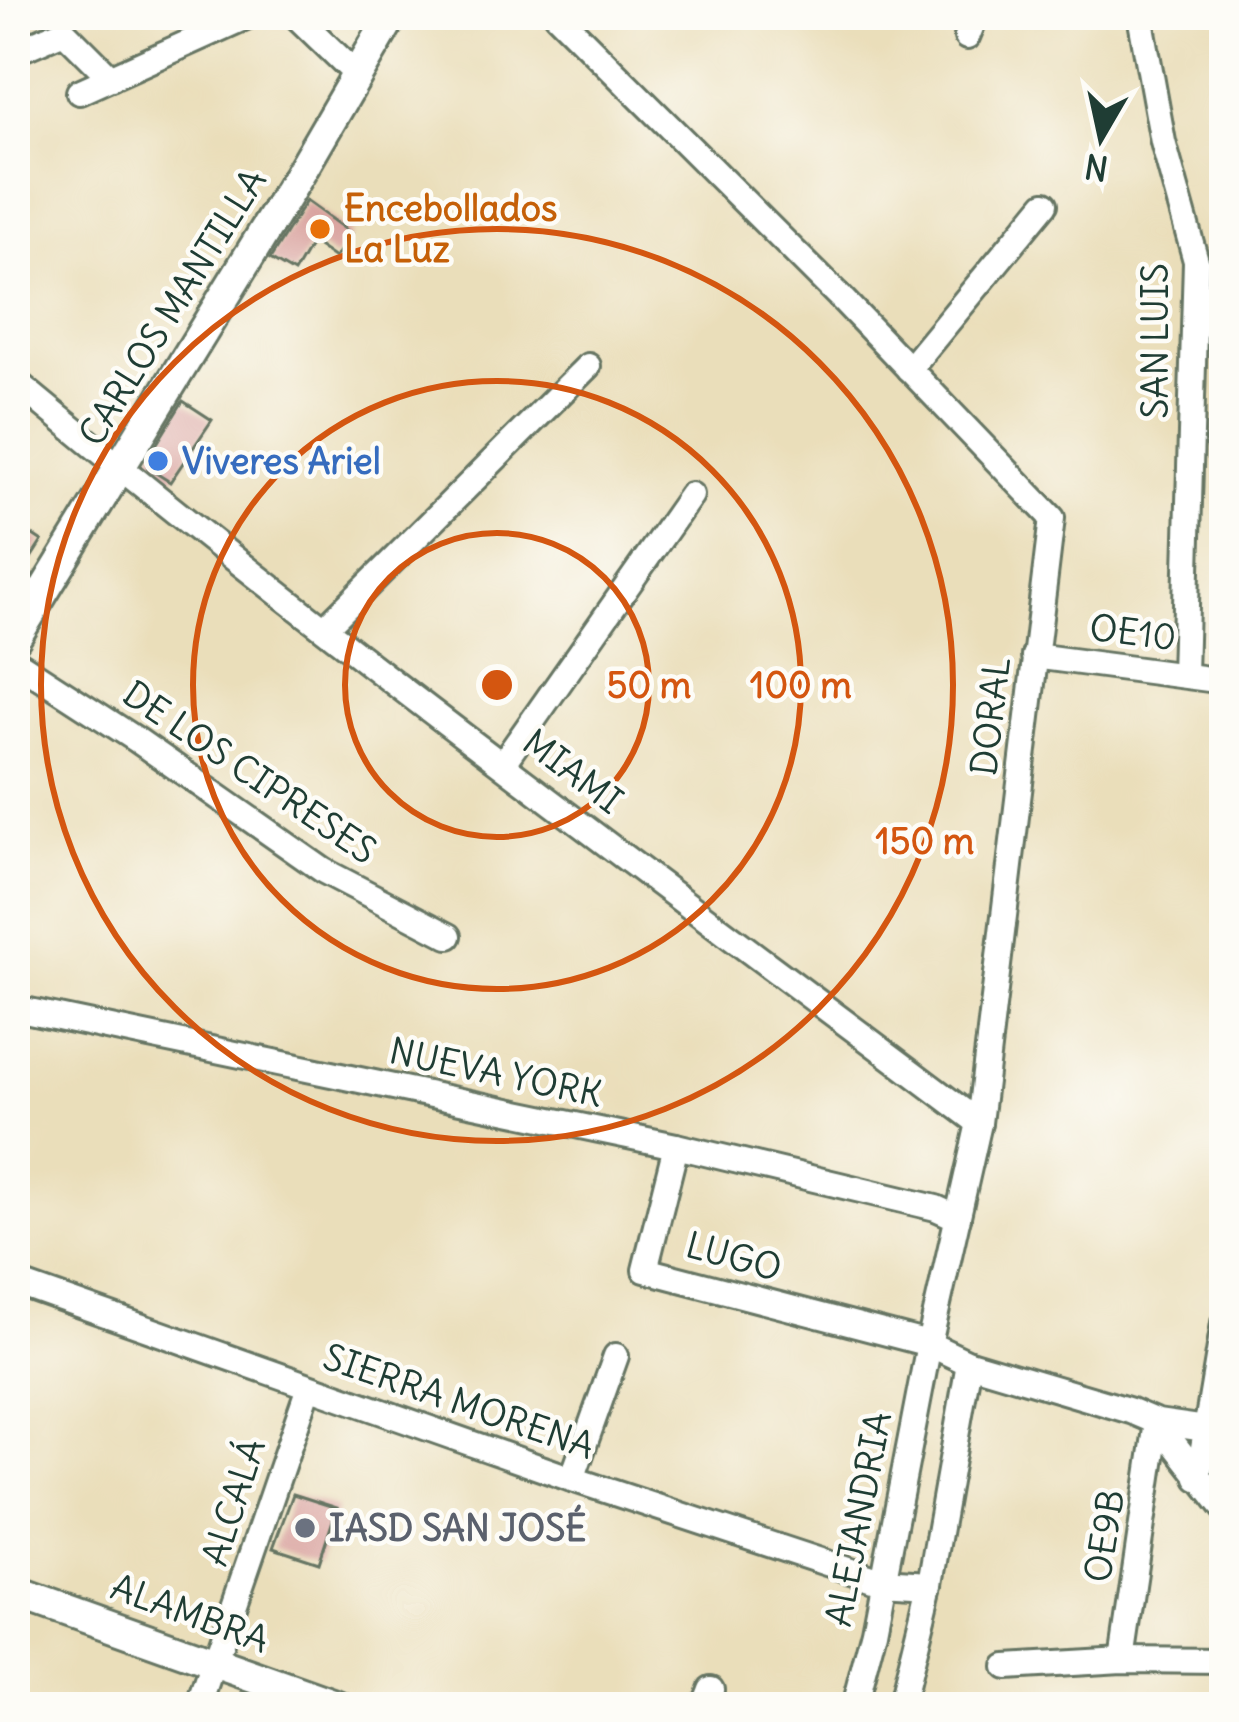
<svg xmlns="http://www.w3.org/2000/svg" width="1239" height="1722" viewBox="0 0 1239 1722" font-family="Delius,sans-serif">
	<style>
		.building { fill: #d9a29e }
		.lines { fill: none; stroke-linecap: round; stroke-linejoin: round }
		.minor-casing { stroke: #667563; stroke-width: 30 }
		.tertiary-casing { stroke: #667563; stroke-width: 36 }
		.minor { stroke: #fff; stroke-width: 24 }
		.tertiary { stroke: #fff; stroke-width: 30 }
		.ring { fill: none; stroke: #d45610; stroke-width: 6 }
		.food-dot { fill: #e8710a; stroke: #fdfcf7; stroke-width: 4.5 }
		.shop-dot { fill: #3f7fe0; stroke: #fdfcf7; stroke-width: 4.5 }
		.worship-dot { fill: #6b7280; stroke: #fdfcf7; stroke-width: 4.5 }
		.labels { text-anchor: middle; stroke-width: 9; stroke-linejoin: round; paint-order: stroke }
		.food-label { font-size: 36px; font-weight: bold; fill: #c56008; stroke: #fdfcf7; text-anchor: start }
		.street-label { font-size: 36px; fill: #1f3d34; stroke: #fdfcf7 }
		.shop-label { font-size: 36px; font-weight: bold; fill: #366cbe; stroke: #fdfcf7; text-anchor: start }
		.worship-label { font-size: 36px; font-weight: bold; fill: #5b616d; stroke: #fdfcf7; text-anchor: start }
		.centre { fill: #d45610; stroke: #fdfcf7; stroke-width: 6 }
		.ring-label { font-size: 36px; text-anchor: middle; font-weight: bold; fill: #d45610; stroke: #fdfcf7; stroke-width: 9; stroke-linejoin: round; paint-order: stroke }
	</style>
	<rect width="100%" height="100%" fill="#fdfcf7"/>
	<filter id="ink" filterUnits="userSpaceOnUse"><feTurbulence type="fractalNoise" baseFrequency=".00833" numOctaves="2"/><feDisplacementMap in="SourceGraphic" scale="24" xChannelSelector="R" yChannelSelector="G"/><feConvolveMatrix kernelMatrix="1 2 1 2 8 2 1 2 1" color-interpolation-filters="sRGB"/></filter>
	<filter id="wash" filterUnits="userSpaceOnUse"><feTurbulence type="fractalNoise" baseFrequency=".004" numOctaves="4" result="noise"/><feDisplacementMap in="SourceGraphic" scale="48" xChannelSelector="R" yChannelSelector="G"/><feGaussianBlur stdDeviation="2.7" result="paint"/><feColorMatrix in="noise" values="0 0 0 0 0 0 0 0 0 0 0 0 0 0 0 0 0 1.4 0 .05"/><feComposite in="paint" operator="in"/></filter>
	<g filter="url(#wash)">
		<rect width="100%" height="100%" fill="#eadeba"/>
		<g id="blocks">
			<g class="building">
				<polygon points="306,201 352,234 335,258 312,242 294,273 270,259"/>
				<polygon points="183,401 212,420 170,482 148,468 148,458"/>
				<polygon points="15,523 42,541 15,583"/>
				<polygon points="293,1494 337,1508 319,1563 273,1548"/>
			</g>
		</g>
	</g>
	<g filter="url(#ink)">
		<use href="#blocks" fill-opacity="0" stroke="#667563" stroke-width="3"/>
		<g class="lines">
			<g class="minor-casing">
				<g id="minor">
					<polyline points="295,15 357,75"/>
					<polyline points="557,15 844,301 1052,518 979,1123 929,1344 874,1630 854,1707"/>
					<polyline points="1140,15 1163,142 1196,261 1184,674"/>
					<polyline points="967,37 976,15"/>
					<polyline points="15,52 64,31 111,78"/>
					<polyline points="79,92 250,15"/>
					<polyline points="909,369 1045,204"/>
					<path d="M 15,381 C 326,640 655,879 979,1123"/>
					<polyline points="326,627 588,366"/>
					<polyline points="1034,656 1224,681"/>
					<polyline points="15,661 137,740 324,871 449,936"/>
					<polyline points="503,763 691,495"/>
					<polyline points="15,1008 676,1146 936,1208 958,1218"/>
					<polyline points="676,1146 645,1270 929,1344 969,1363 1131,1411 1157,1422 1224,1508"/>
					<polyline points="15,1282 572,1479 881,1581 930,1584"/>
					<polyline points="1198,1478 1224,1323"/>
					<polyline points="572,1479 616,1356"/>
					<polyline points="1122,1660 1157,1422 1206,1429"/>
					<polyline points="1006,1667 1122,1660 1224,1661"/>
					<polyline points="199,1707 309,1387"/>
					<polyline points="704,1707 711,1689"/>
					<polyline points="900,1707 930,1584 969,1363"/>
				</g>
			</g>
			<g class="tertiary-casing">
				<g id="tertiary">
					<polyline points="15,638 297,178 392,15"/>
					<polyline points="15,1592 338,1707"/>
				</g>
			</g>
			<use href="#minor" class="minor"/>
			<use href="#tertiary" class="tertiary"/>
		</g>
	</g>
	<g class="ring">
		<circle cx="497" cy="685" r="152"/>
		<circle cx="497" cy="685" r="304"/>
		<circle cx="497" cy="685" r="456"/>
	</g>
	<circle class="food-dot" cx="320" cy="229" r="12"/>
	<circle class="shop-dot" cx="158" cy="461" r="12"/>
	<circle class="worship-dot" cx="305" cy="1528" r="12"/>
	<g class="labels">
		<g class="food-label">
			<text x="344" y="221">Encebollados<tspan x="344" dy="41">La Luz</tspan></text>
		</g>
		<g class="street-label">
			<text transform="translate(172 307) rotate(-58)" y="13">CARLOS MANTILLA</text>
			<text transform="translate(1155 341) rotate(-90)" y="13">SAN LUIS</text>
			<text transform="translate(1133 632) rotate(7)" y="13">OE10</text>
			<text transform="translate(990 716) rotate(-83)" y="13">DORAL</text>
			<text transform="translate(573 771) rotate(37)" y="13">MIAMI</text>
			<text transform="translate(250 772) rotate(34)" y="13">DE LOS CIPRESES</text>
			<text transform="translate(496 1072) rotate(12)" y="13">NUEVA YORK</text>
			<text transform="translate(734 1256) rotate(15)" y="13">LUGO</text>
			<text transform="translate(459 1401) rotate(19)" y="13">SIERRA MORENA</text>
			<text transform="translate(233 1502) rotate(-72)" y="13">ALCALÁ</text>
			<text transform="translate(858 1519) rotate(-79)" y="13">ALEJANDRIA</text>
			<text transform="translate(1104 1536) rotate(-81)" y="13">OE9B</text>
			<text transform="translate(190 1613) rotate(20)" y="13">ALAMBRA</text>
		</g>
		<g class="shop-label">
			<text x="182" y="474">Viveres Ariel</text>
		</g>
		<g class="worship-label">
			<text x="329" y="1541">IASD SAN JOSÉ</text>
		</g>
	</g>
	<circle cx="497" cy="685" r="18" class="centre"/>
	<g class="ring-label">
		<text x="649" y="698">50 m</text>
		<text x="801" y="698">100 m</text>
		<text x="925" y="854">150 m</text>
	</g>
	<rect width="1239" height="1722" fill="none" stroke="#fdfcf7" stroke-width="60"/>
	<g transform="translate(1101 138) rotate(189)" stroke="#fdfcf7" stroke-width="9" paint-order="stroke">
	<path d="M0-9L21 45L0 30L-21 45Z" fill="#1f3d34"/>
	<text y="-18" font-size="33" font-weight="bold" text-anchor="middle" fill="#1f3d34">N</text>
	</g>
</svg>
